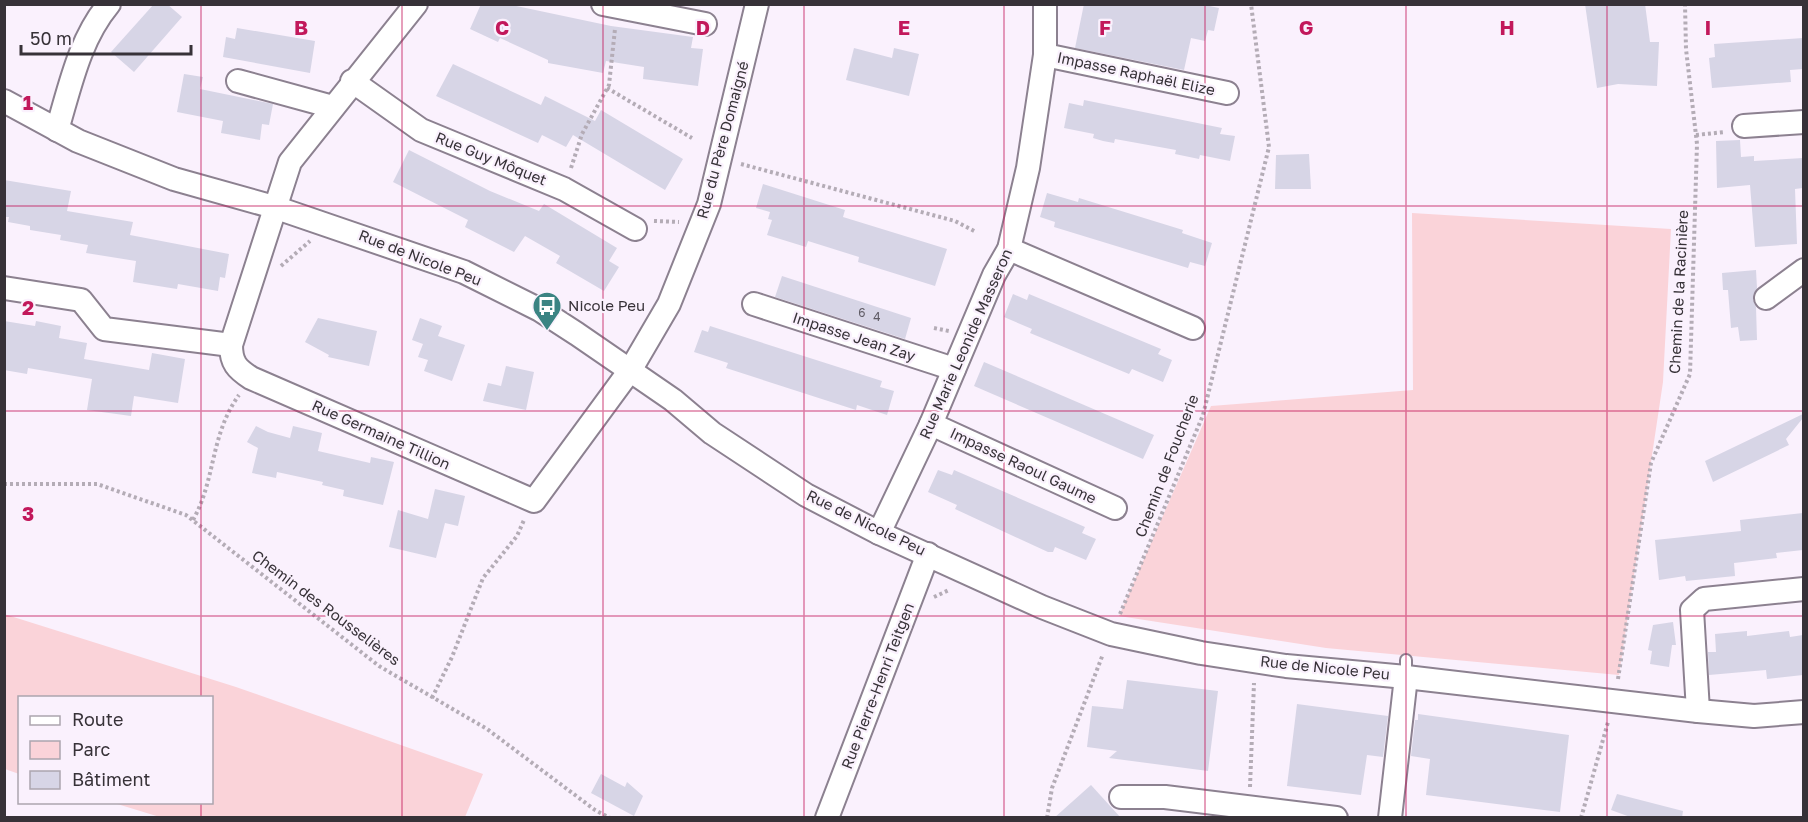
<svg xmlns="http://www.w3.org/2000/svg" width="1808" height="822" viewBox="0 0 1808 822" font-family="'Golos Text',sans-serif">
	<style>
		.green { fill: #fad3d9 }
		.building { fill: #d7d5e6 }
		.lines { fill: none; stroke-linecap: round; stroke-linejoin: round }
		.lane-casing { stroke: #8c8190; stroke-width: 14 }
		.street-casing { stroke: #8c8190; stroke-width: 26 }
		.path { stroke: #b4acb6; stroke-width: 4; stroke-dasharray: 3 3; stroke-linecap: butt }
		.lane { stroke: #fff; stroke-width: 10 }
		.street { stroke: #fff; stroke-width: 22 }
		.grid { fill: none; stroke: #c2185b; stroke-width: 1.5; stroke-opacity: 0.55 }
		.labels { text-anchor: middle; stroke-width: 4.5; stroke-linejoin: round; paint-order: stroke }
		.number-label { font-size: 12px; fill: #5f5b64 }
		.street-label { font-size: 15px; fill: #373238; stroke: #faf1fd }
		.poi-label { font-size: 15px; fill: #373238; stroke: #faf1fd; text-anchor: start }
		.grid-label { font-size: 20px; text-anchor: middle; font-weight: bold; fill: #c2185b; stroke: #faf1fd; stroke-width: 4.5; stroke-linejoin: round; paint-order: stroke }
	</style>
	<rect width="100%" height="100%" fill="#faf1fd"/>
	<g class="green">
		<polygon points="1412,213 1671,229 1663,382 1619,675 1326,648 1119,616 1211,406 1413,390"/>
		<polygon points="4,614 236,687 483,774 465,817 163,818 114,803 212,802 212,698 20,698 19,774 5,769"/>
	</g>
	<g class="building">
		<polygon points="154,4 167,4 182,17 134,72 111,52"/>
		<polygon points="481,4 507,4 611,26 693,37 691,48 703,49 698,86 643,79 644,67 606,61 603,73 548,63 548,60 500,38 498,42 470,29"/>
		<polygon points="1084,4 1200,4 1219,8 1214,31 1208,30 1205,41 1191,38 1184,70 1075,48"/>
		<polygon points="1585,4 1645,4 1650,42 1659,42 1657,86 1618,84 1597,88"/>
		<polygon points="237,28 315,41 310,73 223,57 226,37 235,39"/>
		<polygon points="1803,38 1803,69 1790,70 1791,82 1712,88 1709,58 1715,57 1714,44"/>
		<polygon points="854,48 892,58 894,48 919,54 909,96 846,80"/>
		<polygon points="453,64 541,105 545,96 595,121 601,110 683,159 665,190 573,135 566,147 542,135 538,143 436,96"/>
		<polygon points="184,74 203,77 200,89 273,104 269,125 262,124 260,140 221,133 223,121 177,112"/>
		<polygon points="1084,100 1222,128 1220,134 1235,136 1230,161 1200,155 1199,159 1175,154 1176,150 1115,139 1114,143 1103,141 1093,138 1094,134 1064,128 1069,103 1083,106"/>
		<polygon points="1740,140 1741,157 1754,156 1754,161 1803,158 1803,188 1795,189 1797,244 1755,247 1750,185 1717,188 1716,141"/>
		<polygon points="409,150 490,191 539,211 544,204 617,248 609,261 619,267 604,291 556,263 560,256 525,236 514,252 465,227 468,220 393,182"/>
		<polygon points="1309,154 1311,189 1275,189 1276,155"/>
		<polygon points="4,180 71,191 67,211 133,222 130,235 229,254 225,278 220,277 218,291 178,284 177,289 133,282 136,261 86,253 88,245 60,240 61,235 30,230 30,226 8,222 9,217 4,217"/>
		<polygon points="763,184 845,210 843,217 947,249 935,286 858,262 859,257 808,241 806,247 767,235 772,220 768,219 770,212 756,208"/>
		<polygon points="1047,193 1078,202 1079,198 1183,230 1182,233 1212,243 1205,266 1190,262 1188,268 1054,227 1055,222 1040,217"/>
		<polygon points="1756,270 1757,288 1753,299 1756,307 1757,340 1740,341 1738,327 1731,328 1728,290 1723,290 1722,273"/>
		<polygon points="782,276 911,318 905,339 775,297"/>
		<polygon points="1013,294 1027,300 1029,294 1161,349 1158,354 1172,360 1163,382 1132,369 1129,374 1030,333 1032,329 1004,317"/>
		<polygon points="318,318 377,331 369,366 328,357 329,355 305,342"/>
		<polygon points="420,318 442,326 438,336 465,345 452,381 424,371 428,360 418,357 423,344 412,340"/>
		<polygon points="4,321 35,326 36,321 61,326 59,338 87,343 84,359 149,370 152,353 185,359 178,403 134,396 131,416 87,410 92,379 28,368 27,374 4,370"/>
		<polygon points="710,326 882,381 880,387 894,391 887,415 857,405 856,410 726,368 728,363 694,352 702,330 708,332"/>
		<polygon points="984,362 1154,435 1143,459 974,386"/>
		<polygon points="506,366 534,372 526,410 483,401 488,383 501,386"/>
		<polygon points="1803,414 1803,418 1786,439 1789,445 1713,482 1705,461"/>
		<polygon points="256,426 268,432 290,438 293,426 322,433 318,451 370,463 371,457 394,462 383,505 343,496 344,490 322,485 323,482 277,472 276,478 252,473 258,448 247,442"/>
		<polygon points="938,470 952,475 954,470 1085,527 1082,533 1096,539 1086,560 1055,547 1053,552 1048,552 955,509 957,505 928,492"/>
		<polygon points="435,489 465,496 458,526 445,523 436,558 389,547 398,510 428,519"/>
		<polygon points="1803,513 1803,550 1776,553 1777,558 1734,563 1735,576 1686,581 1685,576 1659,580 1655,540 1741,531 1740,520"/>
		<polygon points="1673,622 1676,645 1672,645 1669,667 1650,664 1652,651 1648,650 1653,625"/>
		<polygon points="1747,631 1747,636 1789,631 1790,637 1803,635 1803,675 1767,679 1766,670 1709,675 1708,652 1716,652 1715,634"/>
		<polygon points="1127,680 1218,691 1208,771 1109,758 1117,751 1087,747 1092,706 1123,709"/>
		<polygon points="1297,704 1388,716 1383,757 1367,755 1361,795 1287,786"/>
		<polygon points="1418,714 1569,735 1560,812 1426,795 1430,759 1411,756 1415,720 1418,720"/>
		<polygon points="601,774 625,787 627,782 643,796 634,816 591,793"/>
		<polygon points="1091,785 1121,818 1054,818"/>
		<polygon points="1617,794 1683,811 1682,818 1633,818 1611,810"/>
	</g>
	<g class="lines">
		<g class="lane-casing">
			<polyline id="lane" points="1406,677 1406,660"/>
		</g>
		<g class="street-casing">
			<g id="street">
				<path d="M 416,4 L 290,162 L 231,345 C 231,363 237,369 251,378 L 534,501 L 631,369 L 669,304 L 709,204 L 757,4"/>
				<polyline points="603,4 705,24"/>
				<polyline points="1045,55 1227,93"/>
				<polyline points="238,81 333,107"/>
				<polyline points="352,81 421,130 564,189 635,229"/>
				<polyline points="4,101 78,141 174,179 274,207 464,272 540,310 577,334 673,400 712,433 806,495 879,533 1042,607 1111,634 1201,653 1286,666 1406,677 1698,711 1754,716 1804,712"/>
				<polyline points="1744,126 1804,122"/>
				<path d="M 57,130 C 70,87 79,40 109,4"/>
				<polyline points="1009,249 1193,328"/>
				<polyline points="4,288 81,300 104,329 231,345"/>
				<polyline points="1766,298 1804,270"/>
				<polyline points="754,304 954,369"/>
				<polyline points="931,424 1115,508"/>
				<polyline points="879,533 931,424 994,275 1009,249 1028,168 1045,55 1045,4"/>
				<polyline points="1698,711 1692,610 1704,599 1804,589"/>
				<polyline points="1121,797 1165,797 1336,818"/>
				<polyline points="827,818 928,554"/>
				<polyline points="1390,818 1406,677"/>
			</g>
		</g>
		<g class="path">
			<polyline points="607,88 692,138"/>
			<polyline points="1696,135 1725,132"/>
			<polyline points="741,164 955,221 976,232"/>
			<polyline points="571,168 582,134 609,85 615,29"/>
			<polyline points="654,221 679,222"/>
			<polyline points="281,266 310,241"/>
			<polyline points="934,328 949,331"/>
			<polyline points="4,484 97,484 186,515 379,666 487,729 595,810 610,818"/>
			<path d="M 193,520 C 216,479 210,435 239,395"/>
			<polyline points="934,597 949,590"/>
			<polyline points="1120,614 1203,415 1269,147 1251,4"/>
			<polyline points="1618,679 1651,463 1690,374 1697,144 1686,49 1685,4"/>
			<polyline points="432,698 452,657 483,578 517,536 524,520"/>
			<polyline points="1250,787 1254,683"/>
			<polyline points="1047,818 1052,788 1103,654"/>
			<polyline points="1581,818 1608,722"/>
		</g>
		<use href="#lane" class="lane"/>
		<use href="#street" class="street"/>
	</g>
	<path class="grid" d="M 201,4 L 201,698M 402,4 L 402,818M 603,4 L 603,818M 804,4 L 804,818M 1004,4 L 1004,818M 1205,4 L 1205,818M 1406,4 L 1406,818M 1607,4 L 1607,818M 4,206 L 1804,206M 4,411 L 1804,411M 4,616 L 1804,616M 201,802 L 201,818"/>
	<defs>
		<g id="bus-pin" transform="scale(1.5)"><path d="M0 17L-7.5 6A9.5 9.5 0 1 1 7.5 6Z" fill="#3b8483" stroke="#faf1fd"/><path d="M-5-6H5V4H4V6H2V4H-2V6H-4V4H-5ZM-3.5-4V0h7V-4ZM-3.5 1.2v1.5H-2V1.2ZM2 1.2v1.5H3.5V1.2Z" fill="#fff"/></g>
	</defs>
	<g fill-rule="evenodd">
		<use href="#bus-pin" x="547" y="306"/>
	</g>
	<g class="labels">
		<g class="number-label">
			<text x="862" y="317">6</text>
			<text x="877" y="321">4</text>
		</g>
		<g class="street-label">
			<text transform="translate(1136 74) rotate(12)" y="5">Impasse Raphaël Elize</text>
			<text transform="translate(723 140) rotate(-75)" y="5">Rue du Père Domaigné</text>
			<text transform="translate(491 159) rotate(22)" y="5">Rue Guy Môquet</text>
			<text transform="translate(420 258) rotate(21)" y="5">Rue de Nicole Peu</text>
			<text transform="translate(1679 292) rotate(-87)" y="5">Chemin de la Racinière</text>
			<text transform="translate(854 337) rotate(18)" y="5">Impasse Jean Zay</text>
			<text transform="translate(966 344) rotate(-66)" y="5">Rue Marie Leonide Masseron</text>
			<text transform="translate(381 435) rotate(24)" y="5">Rue Germaine Tillion</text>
			<text transform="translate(1023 466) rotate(25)" y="5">Impasse Raoul Gaume</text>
			<text transform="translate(1167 466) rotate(-69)" y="5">Chemin de Foucherie</text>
			<text transform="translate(866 523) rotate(26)" y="5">Rue de Nicole Peu</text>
			<text transform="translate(326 608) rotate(37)" y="5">Chemin des Rousselières</text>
			<text transform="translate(1325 668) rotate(6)" y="5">Rue de Nicole Peu</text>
			<text transform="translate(878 686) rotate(-69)" y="5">Rue Pierre-Henri Teitgen</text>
		</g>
		<g class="poi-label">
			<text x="568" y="311">Nicole Peu</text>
		</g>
	</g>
	<g class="grid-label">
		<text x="301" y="35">B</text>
		<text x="502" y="35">C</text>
		<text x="703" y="35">D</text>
		<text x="904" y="35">E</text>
		<text x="1105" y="35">F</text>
		<text x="1306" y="35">G</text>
		<text x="1507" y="35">H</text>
		<text x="1708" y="35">I</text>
		<text x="28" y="110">1</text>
		<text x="28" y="315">2</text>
		<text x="28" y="521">3</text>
	</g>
	<rect width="1808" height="822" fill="none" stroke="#373238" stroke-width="12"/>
	<rect x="18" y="696" width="195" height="108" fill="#faf1fd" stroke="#aca5ae" stroke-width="1.5"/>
	<rect x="30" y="716" width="30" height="9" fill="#ffffff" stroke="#aca5ae" stroke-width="1.5"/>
	<text x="72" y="726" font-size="18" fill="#373238">Route</text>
	<rect x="30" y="741" width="30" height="18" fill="#fad3d9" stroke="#aca5ae" stroke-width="1.5"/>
	<text x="72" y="756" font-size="18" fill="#373238">Parc</text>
	<rect x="30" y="771" width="30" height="18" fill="#d7d5e6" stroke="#aca5ae" stroke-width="1.5"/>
	<text x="72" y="786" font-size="18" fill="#373238">Bâtiment</text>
	<path d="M21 45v9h170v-9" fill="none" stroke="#373238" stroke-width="3"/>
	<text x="30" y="45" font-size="18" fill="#373238" stroke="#faf1fd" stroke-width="4.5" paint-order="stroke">50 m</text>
</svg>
